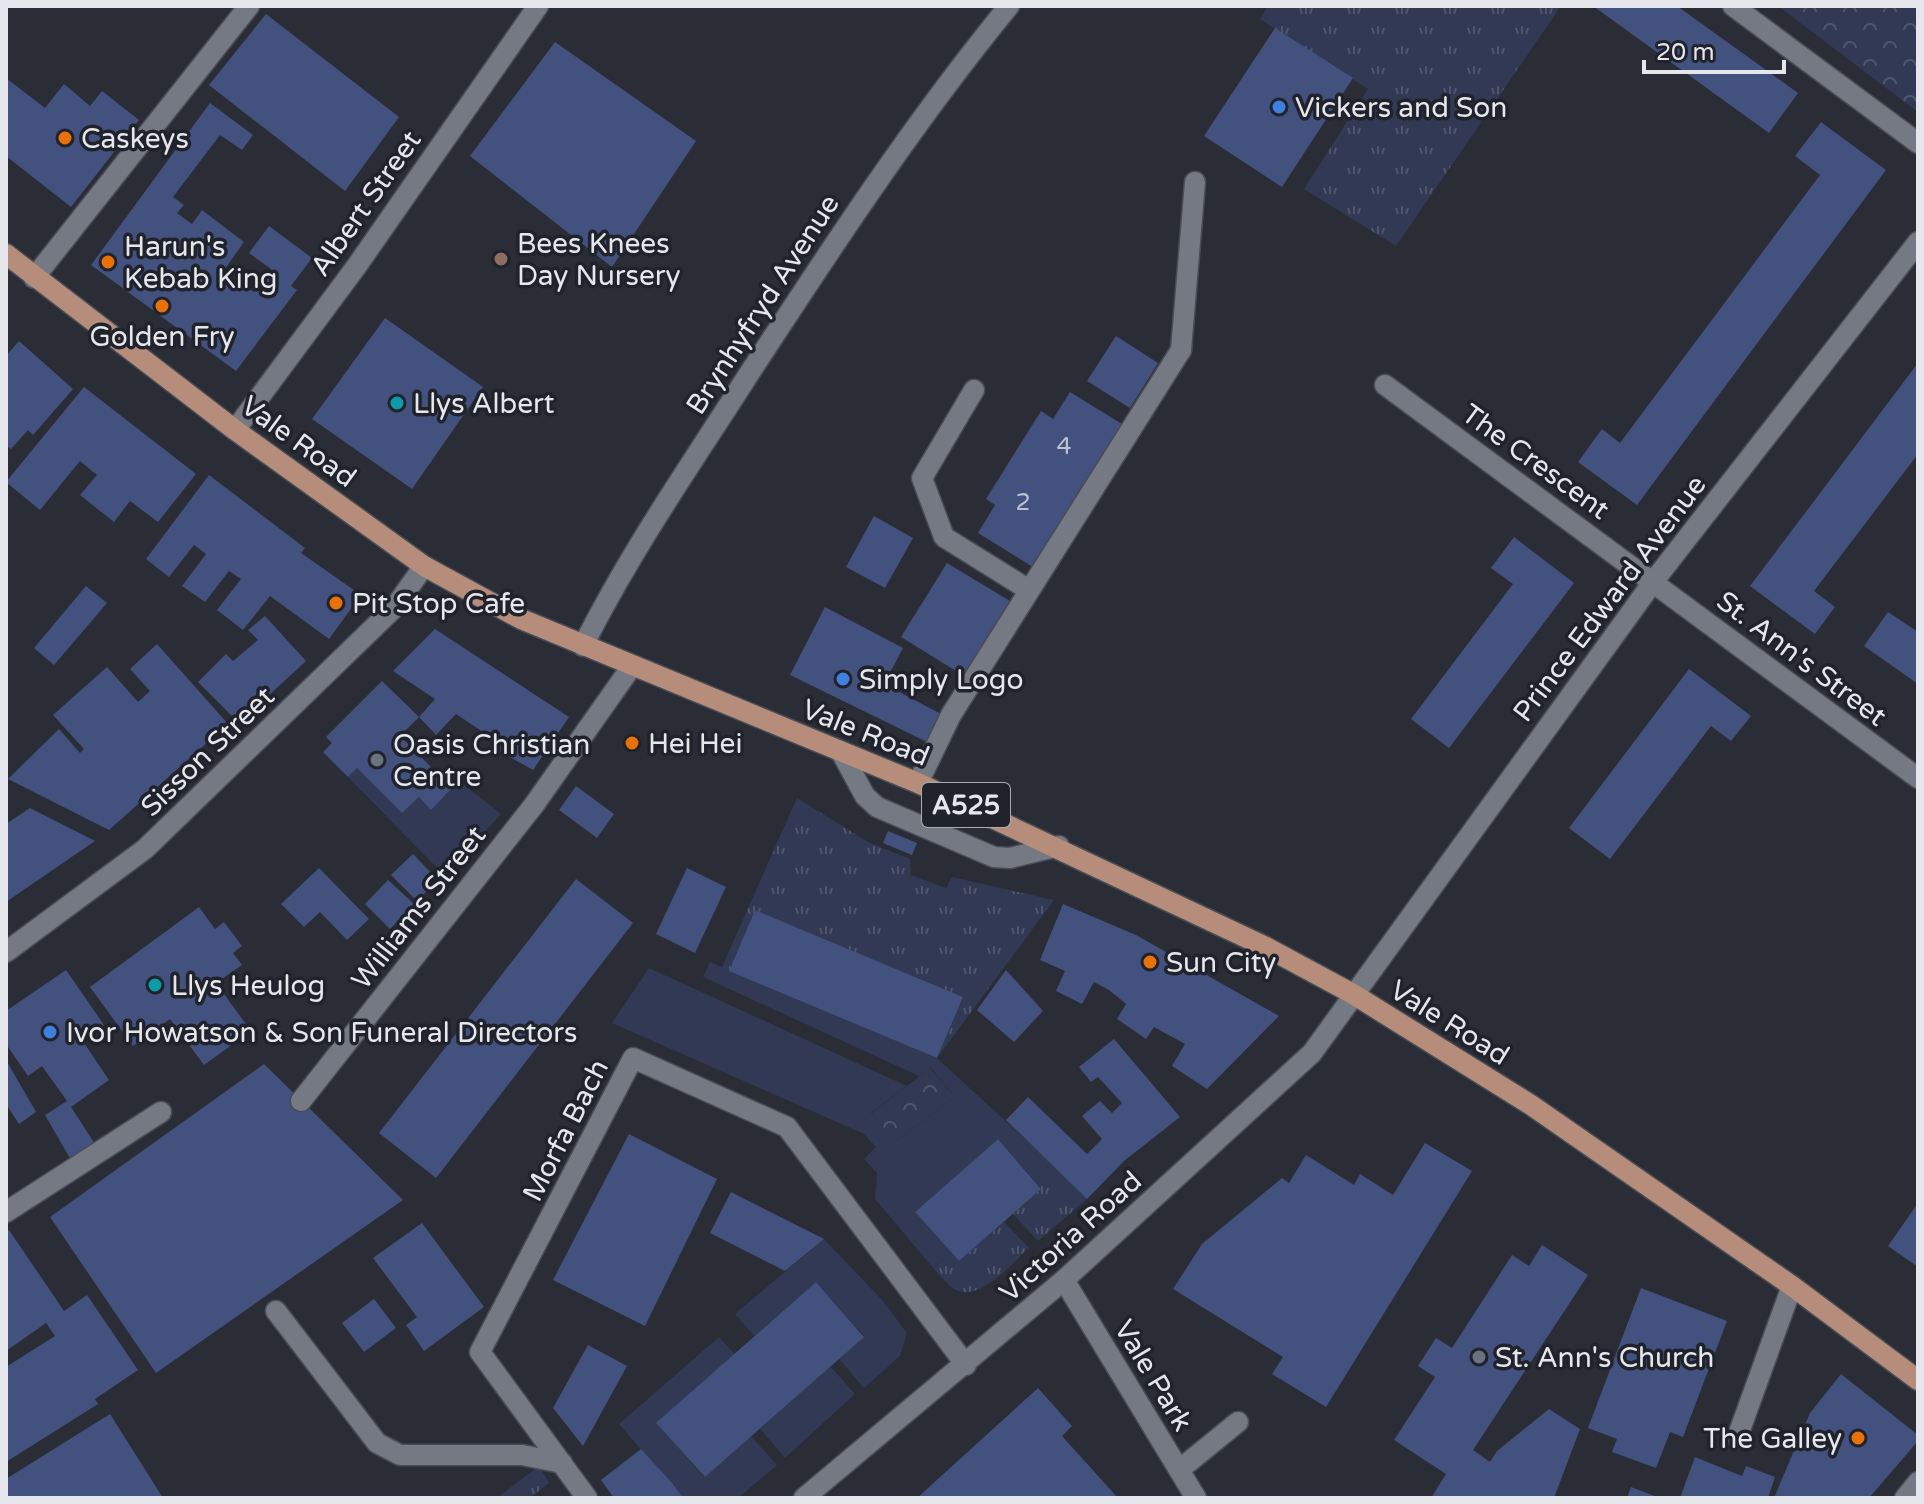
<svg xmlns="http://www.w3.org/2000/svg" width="1924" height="1504" viewBox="0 0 1924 1504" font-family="'Varela Round',sans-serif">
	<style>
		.grass { fill: url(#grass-tufts) }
		.park { fill: url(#park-crowns) }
		.garden { fill: #313954 }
		.building { fill: #43517e }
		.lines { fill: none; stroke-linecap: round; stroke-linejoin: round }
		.service-casing { stroke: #494c54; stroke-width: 23 }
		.minor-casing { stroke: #494c54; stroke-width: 23 }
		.primary-casing { stroke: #494c54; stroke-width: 23 }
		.service { stroke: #757984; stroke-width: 20 }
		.minor { stroke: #757984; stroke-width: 20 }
		.primary { stroke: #b58d7a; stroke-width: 20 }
		.shop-dot { fill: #3f7fe0; stroke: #20232c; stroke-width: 3 }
		.food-dot { fill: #e8710a; stroke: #20232c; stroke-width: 3 }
		.education-dot { fill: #8d6e63; stroke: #20232c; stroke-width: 3 }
		.culture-dot { fill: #0f9aa8; stroke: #20232c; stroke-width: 3 }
		.worship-dot { fill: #6b7280; stroke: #20232c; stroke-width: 3 }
		.labels { text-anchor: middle; stroke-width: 7; stroke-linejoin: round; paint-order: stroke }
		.number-label { font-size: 24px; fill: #bcc2d1 }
		.shield { fill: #20232c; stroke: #aaacb3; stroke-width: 2 }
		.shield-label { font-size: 26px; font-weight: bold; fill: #e5e7ed }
		.poi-label { font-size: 28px; fill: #e5e7ed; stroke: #20232c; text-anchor: start }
		.street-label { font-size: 28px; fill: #e5e7ed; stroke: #20232c }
	</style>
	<defs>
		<pattern id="grass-tufts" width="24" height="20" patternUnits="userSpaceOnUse" patternTransform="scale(2)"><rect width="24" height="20" fill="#313954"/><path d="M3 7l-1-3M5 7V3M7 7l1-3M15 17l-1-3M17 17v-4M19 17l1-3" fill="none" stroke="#4f566d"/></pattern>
		<pattern id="park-crowns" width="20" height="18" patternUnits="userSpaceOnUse" patternTransform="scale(2)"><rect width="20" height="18" fill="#313954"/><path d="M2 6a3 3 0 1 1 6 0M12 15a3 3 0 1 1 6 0" fill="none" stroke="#4f566d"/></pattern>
	</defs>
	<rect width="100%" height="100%" fill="#2a2d36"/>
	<g class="grass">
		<polygon points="1268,6 1561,6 1396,246 1304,189 1368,89 1260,19"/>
		<polygon points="797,798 868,842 910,859 911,875 946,888 952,877 1054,900 937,1058 963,997 755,910 729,971 722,967"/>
		<polygon points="1051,1163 1087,1199 1038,1241 1013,1214 1041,1189 1033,1179"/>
		<path d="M 1004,1222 L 1029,1248 C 1013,1262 981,1302 956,1290 C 948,1286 940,1275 933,1268 L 951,1252 L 959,1261 Z"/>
		<polygon points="539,1466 549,1483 530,1498 497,1498"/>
	</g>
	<g class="park">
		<polygon points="1778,6 1918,6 1918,112"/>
		<polygon points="930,1068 955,1097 896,1141 871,1114"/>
	</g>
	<g class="garden">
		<polygon points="357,768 402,813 419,797 431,809 452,789 446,783 453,776 501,814 445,876 348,777"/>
		<polygon points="710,962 937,1058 1051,1163 1033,1179 998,1139 915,1212 951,1252 933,1268 875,1199 877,1173 864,1159 876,1147 864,1134 612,1023 649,968 907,1086 871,1113 896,1141 955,1097 931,1068 919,1076 703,977"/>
		<polygon points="824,1239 883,1301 907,1333 900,1356 864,1388 839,1359 864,1336 816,1282 754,1336 735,1314"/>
		<polygon points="719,1337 735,1354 657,1424 704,1477 751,1436 777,1465 738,1498 683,1498 619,1424"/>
		<polygon points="830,1366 855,1394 785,1458 760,1429"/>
	</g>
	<g class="building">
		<polygon points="1593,6 1677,6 1798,93 1769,133"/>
		<polygon points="266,14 399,117 345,191 209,85"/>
		<polygon points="1275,28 1353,78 1282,187 1204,136"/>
		<polygon points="555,42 696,141 612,267 470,156"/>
		<polygon points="6,78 45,108 64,84 90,106 102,91 139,120 71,207 6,156"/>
		<polygon points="210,103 253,135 242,150 220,135 173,197 184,205 177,213 192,224 202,210 244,242 222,273 254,292 271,269 249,253 269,226 312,258 291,286 297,290 236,371 91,265"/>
		<polygon points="1821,122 1886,170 1637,505 1578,462 1602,429 1620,443 1820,175 1795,156"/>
		<polygon points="385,318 483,387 412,489 312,419"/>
		<polygon points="1116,336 1158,363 1130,408 1087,381"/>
		<polygon points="19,341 73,389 33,435 28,430 11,449 6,445 6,356"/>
		<polygon points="1918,363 1918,454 1814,591 1835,607 1815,634 1750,586"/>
		<polygon points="84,387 196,474 158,522 130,501 114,522 80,495 97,475 80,461 40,510 6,482"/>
		<polygon points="1070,392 1122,424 1033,567 978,533 995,505 986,499 1041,411 1053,419"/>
		<polygon points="209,475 305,548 301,553 361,595 329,639 270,596 243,630 217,610 241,579 229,571 205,602 182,586 206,554 194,545 169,577 146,559"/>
		<polygon points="874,516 913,538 885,588 846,567"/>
		<polygon points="1514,537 1574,583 1449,748 1411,719 1513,584 1491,568"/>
		<polygon points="947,563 1010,601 964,676 901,637"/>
		<polygon points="86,586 107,603 54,665 34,648"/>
		<polygon points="825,607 903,648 884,684 943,715 929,743 790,675"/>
		<polygon points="1888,612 1918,632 1918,684 1864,646"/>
		<polygon points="265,616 306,661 239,723 198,682 226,654 233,661 258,640 248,630"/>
		<polygon points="435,629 569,717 533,770 494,748 498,742 456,714 436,735 419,717 435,699 393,671"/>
		<polygon points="157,644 228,724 109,830 8,779 59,729 80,753 84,749 53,715 107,667 138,702 150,691 130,669"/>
		<polygon points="1689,669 1751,716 1731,741 1711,726 1610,859 1569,828"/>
		<polygon points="382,681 419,717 400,736 452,788 431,810 419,797 402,813 357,768 348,777 323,752 332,743 326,737"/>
		<polygon points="576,786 614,814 597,838 559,810"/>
		<polygon points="30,808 95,841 6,902 6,824"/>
		<polygon points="888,831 917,843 912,855 883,843"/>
		<polygon points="413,854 438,880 417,901 391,875"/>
		<polygon points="319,868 369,919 347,940 320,912 304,927 281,904"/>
		<polygon points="687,868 726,887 695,953 656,934"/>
		<polygon points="576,879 633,923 436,1178 379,1133"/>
		<polygon points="388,880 414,904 390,929 365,904"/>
		<polygon points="1063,904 1136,935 1279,1016 1207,1089 1172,1066 1185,1044 1154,1027 1146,1039 1117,1019 1126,1004 1109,990 1094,982 1082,1004 1056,991 1065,971 1040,960"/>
		<polygon points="199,907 215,929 224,922 242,946 233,953 242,965 216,983 251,1031 204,1065 170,1019 133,1046 90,987"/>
		<polygon points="755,910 963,997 937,1058 729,971"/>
		<polygon points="66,970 104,1025 82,1040 109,1080 71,1107 95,1144 71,1160 45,1115 67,1101 42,1066 28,1076 6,1044 6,1011"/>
		<polygon points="1006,970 1043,1011 1014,1042 977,1010"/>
		<polygon points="1114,1039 1180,1117 1124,1161 1087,1199 1006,1120 1028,1097 1087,1154 1102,1139 1082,1116 1100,1101 1112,1113 1122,1103 1098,1077 1091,1082 1079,1067"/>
		<polygon points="6,1060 36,1112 19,1124 6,1104"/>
		<polygon points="264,1064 403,1200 156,1373 50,1217"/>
		<polygon points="629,1134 717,1179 645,1326 553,1280"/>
		<polygon points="998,1139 1041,1189 959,1261 915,1212"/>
		<polygon points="1425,1143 1472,1171 1326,1407 1272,1374 1283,1357 1173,1289 1202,1244 1282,1178 1289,1183 1306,1155 1354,1185 1360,1174 1393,1195"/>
		<polygon points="731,1192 824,1239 785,1271 710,1233"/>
		<polygon points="1918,1203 1918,1267 1888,1246"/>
		<polygon points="422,1223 484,1307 424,1351 406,1325 417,1317 373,1258"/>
		<polygon points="9,1230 64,1311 87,1295 138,1370 95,1399 98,1404 6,1462 6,1367 55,1336 46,1323 6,1351 6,1232"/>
		<polygon points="1542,1245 1588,1275 1473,1450 1490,1462 1497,1451 1549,1409 1580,1429 1554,1498 1431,1498 1446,1474 1394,1440 1435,1377 1418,1366 1436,1338 1452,1348 1512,1255 1529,1266"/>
		<polygon points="816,1282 864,1337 705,1477 656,1423"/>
		<polygon points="1641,1288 1727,1321 1683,1437 1670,1432 1656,1468 1612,1452 1617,1439 1588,1428"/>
		<polygon points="374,1299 396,1328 364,1352 342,1323"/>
		<polygon points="588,1345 627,1366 583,1446 553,1408"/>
		<polygon points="1841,1374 1918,1435 1918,1441 1869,1498 1774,1498 1810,1413"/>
		<polygon points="1038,1388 1072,1426 1062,1436 1118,1498 917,1498"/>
		<polygon points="110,1414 163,1498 6,1498 6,1479"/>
		<polygon points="641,1449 672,1483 683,1498 614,1498 601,1480"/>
		<polygon points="1695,1457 1742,1476 1746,1466 1775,1477 1768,1498 1680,1498"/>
		<polygon points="1631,1487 1660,1498 1627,1498"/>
	</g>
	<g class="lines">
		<g class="service-casing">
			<g id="service">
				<polyline points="1181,350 1195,182"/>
				<polyline points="974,390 922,478 944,537 1029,590"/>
				<polyline points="841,752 865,796 877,807 994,857 1010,858 1059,846"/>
				<polyline points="6,1212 161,1112"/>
				<polyline points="276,1311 377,1443 400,1455 522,1455 562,1463"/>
				<polyline points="1737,1438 1792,1286"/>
				<polyline points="1179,1470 1238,1422"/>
				<polyline points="1905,1498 1918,1482"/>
			</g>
		</g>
		<g class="minor-casing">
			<g id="minor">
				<polyline points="1733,6 1918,143"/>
				<polyline points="34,278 249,6"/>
				<polyline points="1385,385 1918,778"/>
				<polyline points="235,430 356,267 538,6"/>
				<path d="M 583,646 C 630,552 690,466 747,377 C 830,250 913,123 1009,6"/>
				<polyline points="918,783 951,715 1181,350"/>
				<polyline points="6,952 145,849 395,607 424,566"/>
				<polyline points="301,1101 534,805 632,666"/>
				<polyline points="1064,1280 1196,1498"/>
				<polyline points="587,1498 480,1352 633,1058 787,1127 966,1365"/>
				<polyline points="804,1498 1064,1280 1312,1053 1653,582 1918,242"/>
			</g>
		</g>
		<g class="primary-casing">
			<polyline id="primary" points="6,254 235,430 424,566 521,619 918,783 1266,947 1353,994 1531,1105 1792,1286 1918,1380"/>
		</g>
		<use href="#service" class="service"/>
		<use href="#minor" class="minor"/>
		<use href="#primary" class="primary"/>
	</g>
	<g class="shop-dot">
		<circle cx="1279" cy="107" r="8"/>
		<circle cx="843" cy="679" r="8"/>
		<circle cx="50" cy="1032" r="8"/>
	</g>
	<g class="food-dot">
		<circle cx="65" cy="138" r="8"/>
		<circle cx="108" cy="262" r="8"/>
		<circle cx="162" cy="306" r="8"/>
		<circle cx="336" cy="603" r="8"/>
		<circle cx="632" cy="743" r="8"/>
		<circle cx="1150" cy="962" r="8"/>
		<circle cx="1858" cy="1438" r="8"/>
	</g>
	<circle class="education-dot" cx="501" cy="259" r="8"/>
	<g class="culture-dot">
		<circle cx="397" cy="403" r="8"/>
		<circle cx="155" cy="985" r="8"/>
	</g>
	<g class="worship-dot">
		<circle cx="377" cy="760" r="8"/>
		<circle cx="1479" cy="1357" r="8"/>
	</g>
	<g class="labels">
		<g class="number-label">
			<text x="1064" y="454">4</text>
			<text x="1023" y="510">2</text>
		</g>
		<rect class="shield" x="922" y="783" width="88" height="44" rx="6"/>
		<g class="shield-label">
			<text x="966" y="814">A525</text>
		</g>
		<g class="poi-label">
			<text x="1295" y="117">Vickers and Son</text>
			<text x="81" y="148">Caskeys</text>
			<text x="517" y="253">Bees Knees<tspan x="517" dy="32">Day Nursery</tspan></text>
			<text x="124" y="256">Harun's<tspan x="124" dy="32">Kebab King</tspan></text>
			<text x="162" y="346" text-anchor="middle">Golden Fry</text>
			<text x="413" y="413">Llys Albert</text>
			<text x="352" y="613">Pit Stop Cafe</text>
			<text x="859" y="689">Simply Logo</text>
			<text x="648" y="753">Hei Hei</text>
			<text x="393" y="754">Oasis Christian<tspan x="393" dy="32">Centre</tspan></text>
			<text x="1166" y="972">Sun City</text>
			<text x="171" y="995">Llys Heulog</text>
			<text x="66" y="1042">Ivor Howatson &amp; Son Funeral Directors</text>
			<text x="1495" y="1367">St. Ann's Church</text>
			<text x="1842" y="1448" text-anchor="end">The Galley</text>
		</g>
		<g class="street-label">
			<text transform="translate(365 203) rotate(-55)" y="10">Albert Street</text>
			<text transform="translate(762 304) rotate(-57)" y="10">Brynhyfryd Avenue</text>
			<text transform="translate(299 441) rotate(36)" y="10">Vale Road</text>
			<text transform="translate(1536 461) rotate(36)" y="10">The Crescent</text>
			<text transform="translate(1609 598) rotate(-53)" y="10">Prince Edward Avenue</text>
			<text transform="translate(1802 658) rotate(37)" y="10">St. Ann's Street</text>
			<text transform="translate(866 732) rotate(22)" y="10">Vale Road</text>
			<text transform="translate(207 751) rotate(-44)" y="10">Sisson Street</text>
			<text transform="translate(418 907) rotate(-52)" y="10">Williams Street</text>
			<text transform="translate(1450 1022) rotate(32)" y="10">Vale Road</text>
			<text transform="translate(565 1130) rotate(-63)" y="10">Morfa Bach</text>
			<text transform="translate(1070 1236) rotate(-42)" y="10">Victoria Road</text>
			<text transform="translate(1154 1375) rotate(59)" y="10">Vale Park</text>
		</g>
	</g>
	<rect width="1924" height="1504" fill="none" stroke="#e5e7ed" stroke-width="16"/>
	<path d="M1644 60v12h140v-12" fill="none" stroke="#e5e7ed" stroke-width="4"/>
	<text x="1656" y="60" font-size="24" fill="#e5e7ed" stroke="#20232c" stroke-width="6" paint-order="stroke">20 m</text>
</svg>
